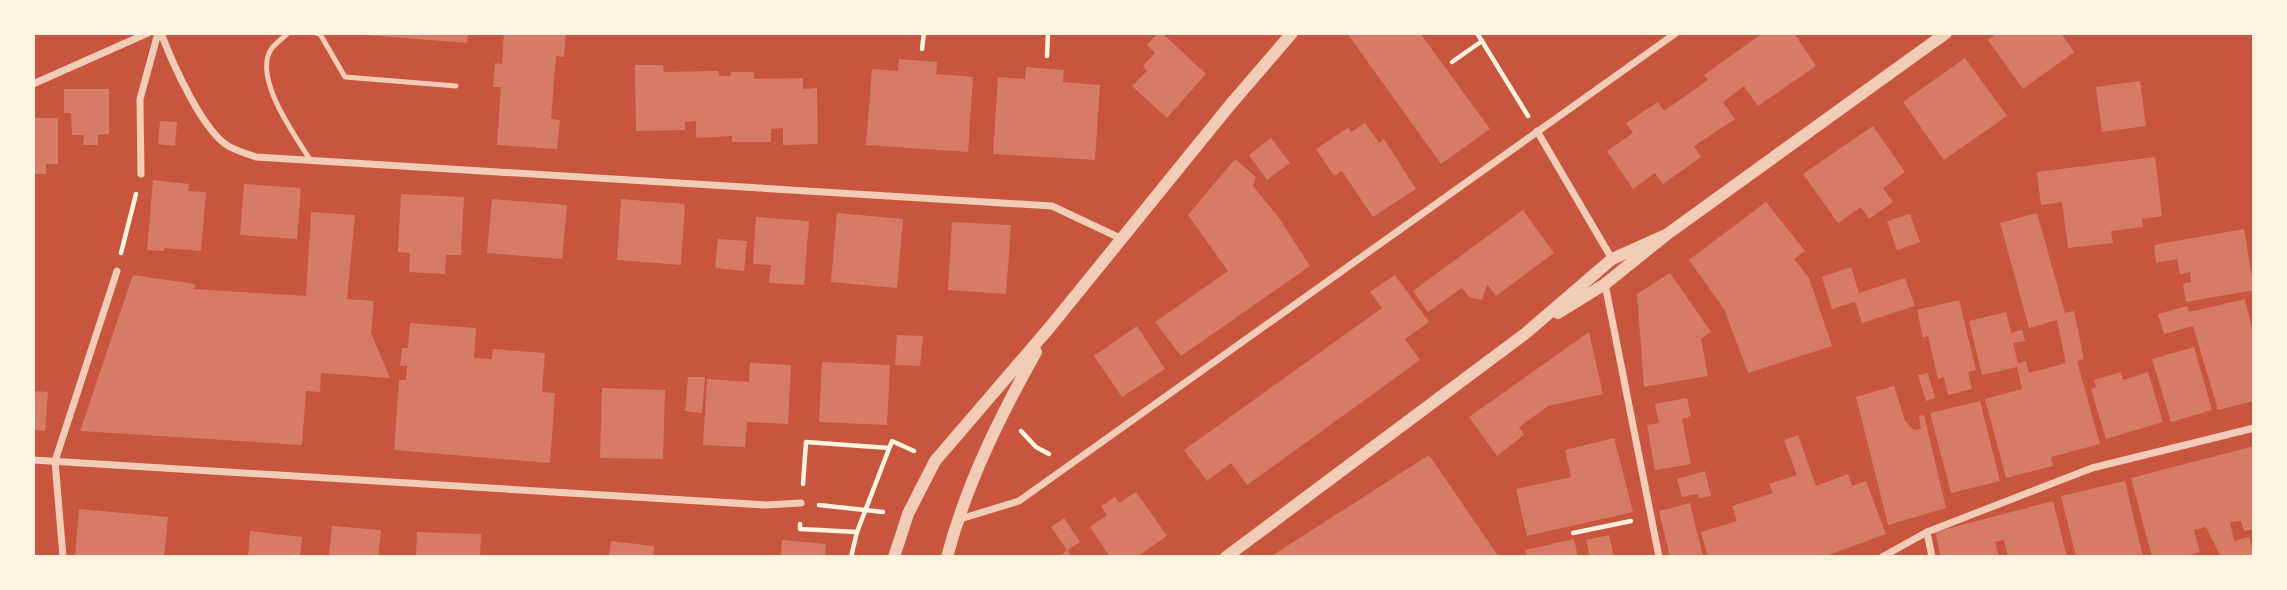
<svg xmlns="http://www.w3.org/2000/svg" width="2287" height="590" viewBox="0 0 2287 590" font-family="'Archivo Narrow',sans-serif">
	<style>
		.building { fill: #d67c66 }
		.lines { fill: none; stroke-linecap: round; stroke-linejoin: round }
		.path { stroke: #fff3e0; stroke-width: 4.5 }
		.service { stroke: #f1ccb7; stroke-width: 5 }
		.minor { stroke: #f1ccb7; stroke-width: 7 }
		.tertiary { stroke: #f1ccb7; stroke-width: 12 }
	</style>
	<rect width="100%" height="100%" fill="#c8553d"/>
	<g class="building">
		<polygon points="366,33 468,33 467,43 366,35"/>
		<polygon points="504,33 566,33 564,57 556,56 551,119 560,120 557,149 497,145 501,87 493,87 495,63 502,64"/>
		<polygon points="1158,33 1162,33 1206,74 1167,118 1132,86 1147,71 1143,66 1155,53 1147,45"/>
		<polygon points="1347,33 1420,33 1490,129 1441,164"/>
		<polygon points="1763,33 1794,33 1816,66 1758,106 1744,86 1723,102 1735,119 1694,146 1701,157 1663,184 1655,173 1633,189 1607,151 1633,133 1626,123 1658,102 1664,111 1708,80 1704,75"/>
		<polygon points="1997,33 2061,33 2074,52 2023,89 1988,40"/>
		<polygon points="1965,58 2007,116 1944,160 1903,102"/>
		<polygon points="899,59 937,62 936,74 973,77 968,152 866,145 872,69 898,71"/>
		<polygon points="635,65 663,65 664,72 718,71 719,76 731,76 730,72 754,72 754,79 803,78 803,89 817,88 818,144 783,145 783,128 771,129 771,142 732,142 732,136 696,138 696,121 685,122 685,130 636,131"/>
		<polygon points="1026,67 1064,70 1063,82 1100,85 1095,160 993,154 998,77 1025,79"/>
		<polygon points="2140,81 2146,126 2102,132 2096,87"/>
		<polygon points="64,89 109,89 109,134 98,135 98,145 83,145 84,135 72,135 71,113 64,113"/>
		<polygon points="33,118 58,118 58,164 46,164 46,174 33,174"/>
		<polygon points="160,121 177,122 175,146 158,144"/>
		<polygon points="1365,123 1379,143 1384,139 1416,189 1373,217 1342,171 1334,176 1316,149 1348,128 1351,132"/>
		<polygon points="1873,126 1905,172 1883,188 1893,202 1869,219 1861,207 1838,223 1803,174"/>
		<polygon points="1271,138 1290,163 1267,180 1249,155"/>
		<polygon points="2155,157 2162,216 2142,219 2143,227 2111,231 2113,243 2068,248 2062,202 2041,205 2037,172"/>
		<polygon points="1235,159 1256,177 1253,186 1279,218 1310,266 1181,356 1155,322 1228,271 1188,215"/>
		<polygon points="153,180 189,184 188,191 206,192 201,251 164,248 164,251 147,250"/>
		<polygon points="244,184 301,188 297,239 240,235"/>
		<polygon points="401,194 464,197 461,255 446,255 445,274 409,272 410,253 398,252"/>
		<polygon points="492,199 567,205 562,259 487,253"/>
		<polygon points="621,199 685,204 681,265 617,260"/>
		<polygon points="1766,202 1805,251 1794,259 1809,278 1832,346 1748,373 1724,309 1689,260"/>
		<polygon points="1523,210 1554,253 1496,296 1487,284 1482,300 1469,297 1462,288 1428,312 1413,291"/>
		<polygon points="311,212 355,215 347,299 374,301 371,333 390,378 321,373 320,392 306,391 302,445 80,431 133,275 195,284 194,289 306,296"/>
		<polygon points="837,213 903,219 897,288 831,282"/>
		<polygon points="2037,213 2065,313 2074,311 2084,359 2077,361 2100,444 2051,457 2053,466 2006,478 1985,399 2022,389 2017,367 1982,375 1969,321 2006,312 2011,333 2022,330 2025,341 2013,343 2018,363 2026,361 2029,373 2066,363 2057,320 2029,328 2000,223"/>
		<polygon points="1910,214 1920,242 1897,250 1887,221"/>
		<polygon points="756,217 809,221 804,285 769,283 771,265 753,264"/>
		<polygon points="952,222 1011,225 1006,294 948,290"/>
		<polygon points="2244,229 2254,290 2186,302 2183,284 2191,282 2190,272 2180,274 2177,259 2156,263 2154,245"/>
		<polygon points="718,239 747,241 744,271 715,268"/>
		<polygon points="1851,267 1859,293 1905,278 1915,306 1862,323 1855,302 1832,309 1822,277"/>
		<polygon points="1670,273 1711,332 1701,339 1708,376 1644,387 1637,294"/>
		<polygon points="1395,275 1429,322 1405,339 1420,360 1247,485 1231,463 1207,481 1184,450 1382,308 1370,292"/>
		<polygon points="2245,299 2254,337 2254,401 2218,410 2193,326 2164,334 2158,314 2187,306 2189,312"/>
		<polygon points="1959,300 1976,370 1968,372 1972,389 1948,395 1944,377 1938,379 1928,336 1923,338 1917,310"/>
		<polygon points="410,323 476,328 474,358 492,359 493,349 545,353 542,392 555,393 550,463 394,450 399,380 406,380 407,366 400,366 402,348 408,348"/>
		<polygon points="1137,326 1165,369 1122,397 1094,356"/>
		<polygon points="1589,332 1603,394 1548,406 1519,427 1524,435 1497,456 1469,417"/>
		<polygon points="897,335 923,336 920,366 895,365"/>
		<polygon points="2194,347 2212,410 2171,422 2152,359"/>
		<polygon points="822,362 890,365 887,425 819,422"/>
		<polygon points="750,363 791,365 788,424 747,422 745,447 703,445 707,379 749,382"/>
		<polygon points="2121,372 2123,380 2148,372 2163,422 2106,439 2091,389 2096,387 2094,380"/>
		<polygon points="1928,373 1935,398 1926,401 1918,375"/>
		<polygon points="688,377 705,377 702,413 685,411"/>
		<polygon points="1894,386 1905,421 1914,430 1921,429 1919,416 1924,415 1946,508 1888,525 1856,397"/>
		<polygon points="602,388 665,390 663,459 600,458"/>
		<polygon points="33,391 48,392 45,431 33,430"/>
		<polygon points="1687,398 1691,416 1682,419 1691,464 1655,470 1647,425 1659,423 1655,404"/>
		<polygon points="1980,401 2000,481 1951,493 1930,413"/>
		<polygon points="1798,435 1816,486 1848,474 1852,486 1866,481 1886,534 1823,557 1708,557 1701,532 1737,521 1732,506 1773,493 1769,484 1797,475 1784,440"/>
		<polygon points="1614,438 1633,512 1527,536 1516,489 1571,477 1565,450"/>
		<polygon points="2254,446 2254,529 2244,531 2241,521 2230,522 2234,541 2249,537 2254,557 2221,557 2206,527 2194,530 2200,552 2183,557 2152,557 2131,478"/>
		<polygon points="1429,455 1499,557 1270,557"/>
		<polygon points="1705,471 1711,496 1699,498 1698,494 1682,497 1677,479"/>
		<polygon points="2125,481 2143,557 2076,557 2061,496"/>
		<polygon points="1136,492 1167,536 1137,557 1110,557 1090,527 1107,515 1101,506 1115,497 1119,503"/>
		<polygon points="2053,501 2067,557 2008,557 2004,540 1995,542 1999,557 1941,557 1935,532"/>
		<polygon points="1690,503 1703,557 1670,557 1659,511"/>
		<polygon points="79,509 168,517 164,557 75,557"/>
		<polygon points="1064,518 1080,542 1067,550 1072,557 1060,557 1067,550 1051,527"/>
		<polygon points="332,526 381,530 378,557 329,557"/>
		<polygon points="250,531 302,537 300,557 248,557"/>
		<polygon points="417,532 481,534 480,557 416,557"/>
		<polygon points="1609,535 1614,557 1590,557 1586,540"/>
		<polygon points="1574,539 1578,557 1527,557 1525,550"/>
		<polygon points="782,540 826,544 825,557 781,557"/>
		<polygon points="611,541 654,546 653,557 609,557"/>
	</g>
	<g class="lines">
		<g class="path">
			<polyline points="1477,33 1528,116"/>
			<polyline points="922,49 924,33"/>
			<polyline points="1047,56 1048,33"/>
			<polyline points="1452,62 1482,41"/>
			<polyline points="121,253 136,194"/>
			<polyline points="1021,431 1036,447 1049,454"/>
			<polyline points="803,484 806,442 889,448"/>
			<polyline points="819,505 883,512"/>
			<polyline points="800,524 800,529 857,532 892,441 914,451"/>
			<polyline points="1573,533 1631,521"/>
			<polyline points="851,557 857,532"/>
		</g>
		<g class="service">
			<path d="M 288,33 C 283,38 276,43 272,48 C 251,76 296,137 311,161"/>
			<polyline points="316,33 320,34 345,77 456,86"/>
		</g>
		<g class="minor">
			<path d="M 161,33 C 172,62 203,133 230,147 C 238,151 247,154 256,157 L 1052,206 L 1120,238"/>
			<polyline points="33,84 148,33"/>
			<polyline points="1537,131 1612,259"/>
			<polyline points="141,174 140,99 158,33"/>
			<polyline points="1605,284 1659,557"/>
			<polyline points="33,460 766,505 801,503"/>
			<polyline points="957,520 1019,501 1676,33"/>
			<polyline points="1927,532 1932,557"/>
			<polyline points="63,557 55,461 117,271"/>
			<polyline points="1882,557 1927,532 2092,468 2254,428"/>
		</g>
		<g class="tertiary">
			<polyline points="1558,313 1605,284 1666,235 1946,33"/>
			<polyline points="894,557 908,514 935,461 1050,327 1230,105 1292,33"/>
			<path d="M 947,557 C 966,485 1000,416 1036,352"/>
			<polyline points="1226,557 1526,333 1612,259 1666,235"/>
		</g>
	</g>
	<rect width="2287" height="590" fill="none" stroke="#fff3e0" stroke-width="70"/>
</svg>
